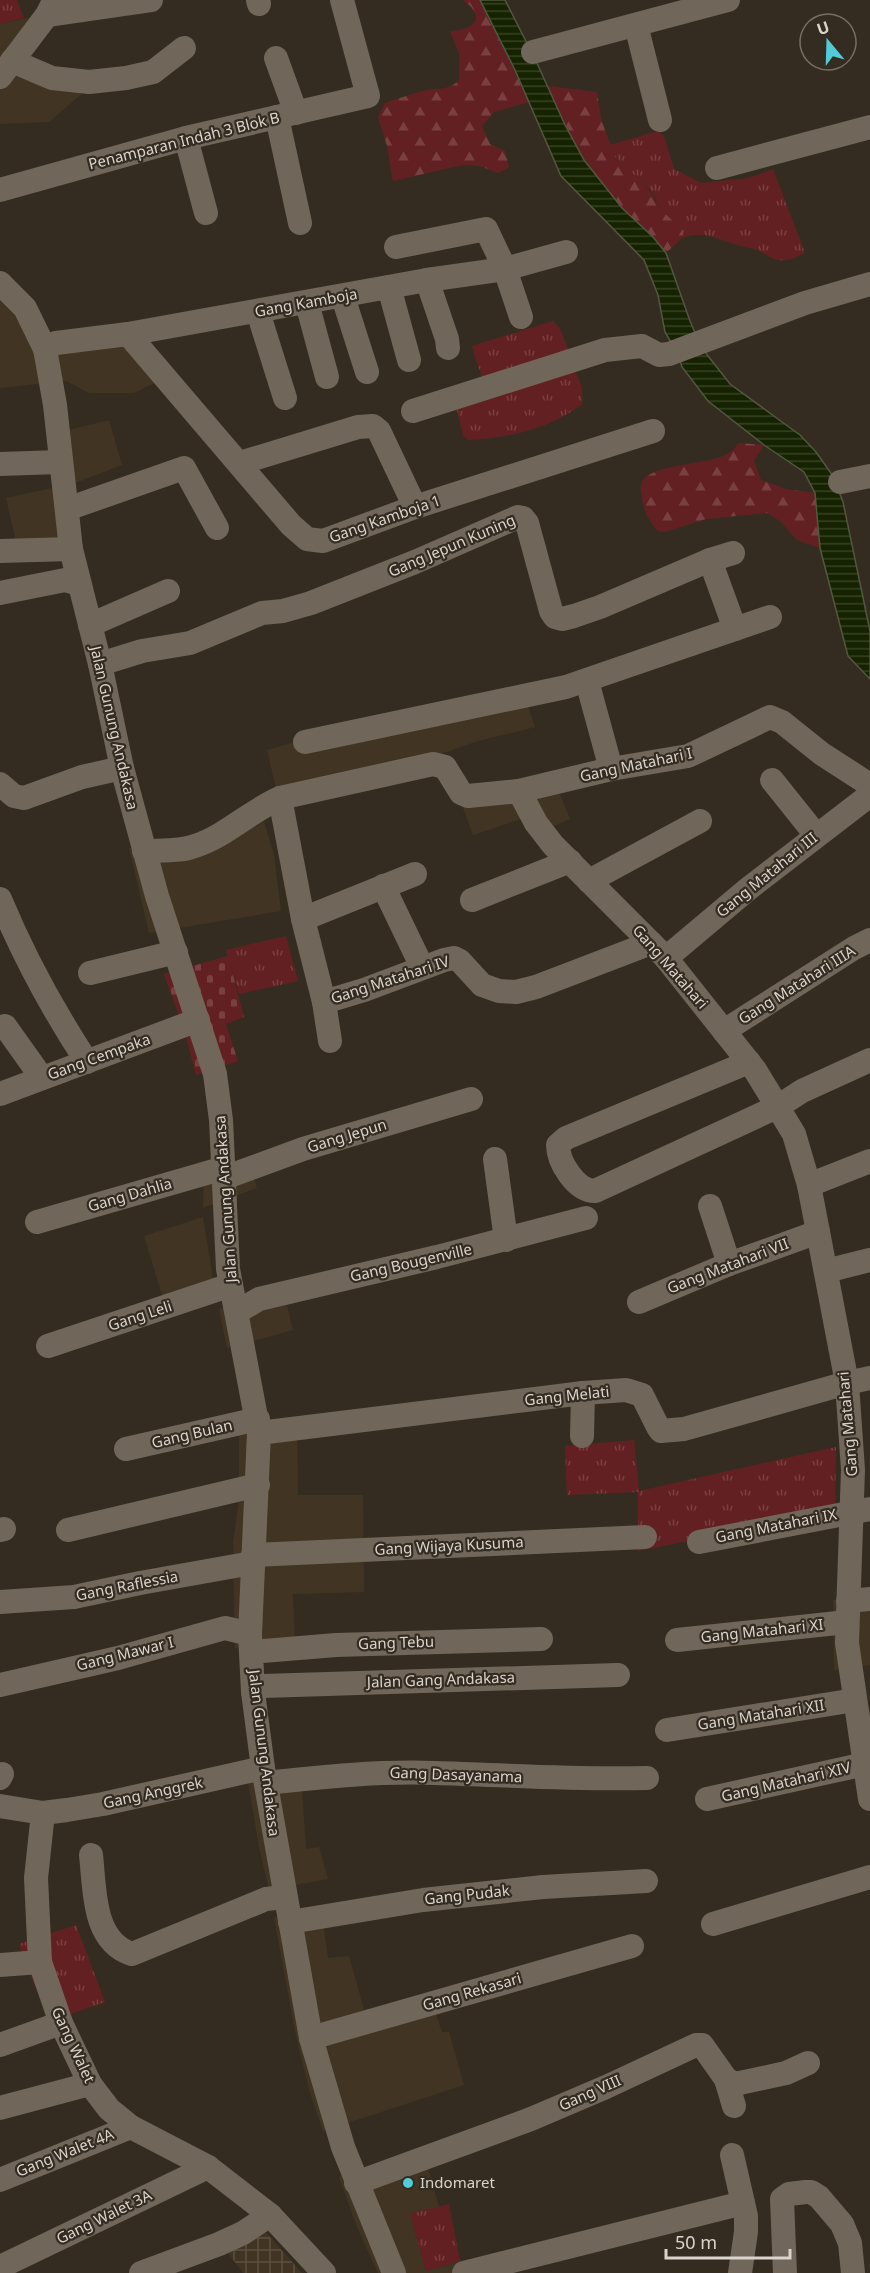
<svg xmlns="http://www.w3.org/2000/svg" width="870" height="2273" viewBox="0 0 870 2273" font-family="'Noto Sans',sans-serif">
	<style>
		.built { fill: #413423 }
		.industrial { fill: url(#industrial-grid) }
		.grass { fill: url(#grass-tufts) }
		.forest { fill: url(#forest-firs) }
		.cemetery { fill: url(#cemetery-stones) }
		.water { fill: url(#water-rules); stroke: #51583e; stroke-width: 1.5 }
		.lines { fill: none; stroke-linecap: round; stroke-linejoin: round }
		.minor { stroke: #706659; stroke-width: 24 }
		.poi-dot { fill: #52cbd9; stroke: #352c21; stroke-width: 2 }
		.labels { text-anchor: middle; stroke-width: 4.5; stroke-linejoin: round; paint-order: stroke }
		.street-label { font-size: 15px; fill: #dad4cd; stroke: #352c21 }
		.poi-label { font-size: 15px; fill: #dad4cd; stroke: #352c21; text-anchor: start }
	</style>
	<defs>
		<pattern id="industrial-grid" width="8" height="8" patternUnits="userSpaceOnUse" patternTransform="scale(1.5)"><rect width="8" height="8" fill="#413423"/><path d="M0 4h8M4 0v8" fill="none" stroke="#5c5042"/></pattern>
		<pattern id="grass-tufts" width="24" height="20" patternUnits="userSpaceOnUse" patternTransform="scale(1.5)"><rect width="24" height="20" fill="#632022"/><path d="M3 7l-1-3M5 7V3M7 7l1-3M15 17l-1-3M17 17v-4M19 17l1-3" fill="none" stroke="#794041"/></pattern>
		<pattern id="forest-firs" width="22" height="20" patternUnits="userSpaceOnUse" patternTransform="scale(1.5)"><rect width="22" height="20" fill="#632022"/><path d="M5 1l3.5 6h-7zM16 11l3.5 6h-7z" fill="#794041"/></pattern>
		<pattern id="cemetery-stones" width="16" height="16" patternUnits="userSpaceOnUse" patternTransform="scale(1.5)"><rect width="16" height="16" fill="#632022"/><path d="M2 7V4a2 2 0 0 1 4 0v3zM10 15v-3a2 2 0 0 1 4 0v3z" fill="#794041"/></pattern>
		<pattern id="water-rules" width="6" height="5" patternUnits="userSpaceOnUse" patternTransform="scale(1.5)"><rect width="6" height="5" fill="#162301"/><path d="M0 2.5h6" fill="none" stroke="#374225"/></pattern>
	</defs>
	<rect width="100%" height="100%" fill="#352c21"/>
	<g class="built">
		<polygon points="51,13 28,53 60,77 91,86 49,122 0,124 0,24"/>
		<polygon points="9,274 28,298 52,347 140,336 171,375 134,393 89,393 66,381 0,388 0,277"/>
		<polygon points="109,420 122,465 75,483 81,537 17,546 6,498 75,483 69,430"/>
		<polygon points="521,684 535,727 478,741 435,756 278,797 267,750 377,719"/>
		<polygon points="552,775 570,819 531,835 521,819 473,835 459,797"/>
		<polygon points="258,802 274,855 281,911 149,933 129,848 171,849"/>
		<polygon points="248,1158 257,1188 203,1208 204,1170"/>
		<polygon points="203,1217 213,1279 163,1298 144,1236"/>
		<polygon points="283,1289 293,1330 227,1348 219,1309"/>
		<polygon points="297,1422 298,1495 363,1495 364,1592 293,1594 295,1645 235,1648 233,1543 239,1500 239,1429"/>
		<polygon points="870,1596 870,1665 834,1670 833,1600"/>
		<polygon points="301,1775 306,1849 319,1847 328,1879 269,1890 259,1847 247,1776"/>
		<polygon points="321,1909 328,1958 349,1956 365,2013 429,1994 442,2032 449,2032 464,2085 323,2131 309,2090 295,2031 274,1917"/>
		<polygon points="423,2150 439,2207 410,2214 426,2271 460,2261 463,2273 378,2273 357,2227 339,2177"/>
	</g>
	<polygon class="industrial" points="251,2216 302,2273 243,2273 217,2238"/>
	<g class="grass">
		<polygon points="0,0 17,0 24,18 0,24"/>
		<path d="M 658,131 L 664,136 L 674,169 L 701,183 L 749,178 L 773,169 L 805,253 C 799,255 793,259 787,260 C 775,262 769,256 760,251 C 754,248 744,247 737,245 C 714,239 707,230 682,238 L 684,231 L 661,210 L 650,190 L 614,156 L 610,145 Z"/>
		<path d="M 553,321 L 560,328 L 568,349 L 484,379 C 480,374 474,353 472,346 Z"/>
		<path d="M 571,368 C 581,376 583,391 582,404 C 550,429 508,438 468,440 L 463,435 L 457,410 Z"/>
		<polygon points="286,936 298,981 239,994 226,950"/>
		<polygon points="634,1440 639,1491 836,1447 835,1511 638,1551 638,1492 567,1495 565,1446"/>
		<polygon points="76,1925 105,2002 51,2021 30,1975 19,1944"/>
		<polygon points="449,2204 460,2261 426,2271 410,2214"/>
	</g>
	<g class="forest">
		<path d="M 463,0 L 480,0 L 529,102 L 494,112 L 482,126 L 490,144 L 505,151 L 509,167 L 498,173 L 480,166 L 462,165 L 393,181 L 387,146 L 378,117 L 385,103 C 398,99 410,94 423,91 C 437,88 449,91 459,80 L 459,53 L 450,31 C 475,30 487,17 463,0 Z"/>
		<path d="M 548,86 L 597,92 L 601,119 L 615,157 L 645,185 L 661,210 L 684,231 L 682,238 L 666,253 C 653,236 636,223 621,207 C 588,171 567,131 548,86 Z"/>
		<path d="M 739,443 L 764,445 L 754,461 L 761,480 L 786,489 L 815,493 L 820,548 L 797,540 L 780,521 L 767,513 L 706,519 L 665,532 L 658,531 C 650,523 643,509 642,497 C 641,491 639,484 644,479 C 658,463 711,465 729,453 C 733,451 736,446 739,443 Z"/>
	</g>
	<polygon class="cemetery" points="228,956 244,1017 226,1024 238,1061 196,1075 184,1029 164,974"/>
	<polygon class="water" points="480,0 505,0 536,61 565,125 584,160 622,208 653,237 666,253 690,321 701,347 730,384 800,435 816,452 833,476 843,502 870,631 870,679 848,656 820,548 815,493 804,472 764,445 708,401 682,367 678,354 665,332 658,295 644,260 561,176 515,70"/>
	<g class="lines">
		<g class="minor">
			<polyline points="258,0 259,4"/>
			<polyline points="47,15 151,0"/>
			<polyline points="636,25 660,120"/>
			<polyline points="533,52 728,0"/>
			<polyline points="276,58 296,113"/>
			<polyline points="12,61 52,78 89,82 126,78 153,72 184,48"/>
			<polyline points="0,77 47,15 54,1"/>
			<polyline points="277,117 300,223"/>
			<polyline points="186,138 206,213"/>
			<polyline points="717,168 870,127"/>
			<polyline points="0,190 186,138 368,96 342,0"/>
			<polyline points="396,247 486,229 505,269 521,317"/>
			<polyline points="427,280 447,339 448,348"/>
			<polyline points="0,283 25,308 45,349 55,405 71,549 100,664 122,768 157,896 215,1074 221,1120 228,1269 259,1433 250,1634 253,1692 263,1768 311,2038 343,2147 394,2273"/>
			<polyline points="389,287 409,360"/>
			<polyline points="343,297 367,372"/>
			<polyline points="307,303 327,377"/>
			<polyline points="258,312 285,398"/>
			<polyline points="128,334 291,525 307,539 323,541 415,507 653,431"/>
			<polyline points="45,349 56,343 128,334 427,280 505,269 566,252"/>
			<polyline points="413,411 605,350 642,346 659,355 669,354 805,303 870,284"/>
			<polyline points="240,463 358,427 373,426 379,431 415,507"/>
			<polyline points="0,464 60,462"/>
			<polyline points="840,482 870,476"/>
			<polyline points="67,509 184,468 217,528"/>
			<polyline points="0,551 71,549"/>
			<polyline points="710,560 735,629"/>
			<polyline points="0,593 65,580 79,584"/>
			<polyline points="90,625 168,591"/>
			<polyline points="100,664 142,651 190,643 262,613 283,611 311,603 415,562 518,517 523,518 527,523 551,611 555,617 562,619 574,616 600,607 710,560 733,553"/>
			<polyline points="587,681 611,769"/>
			<polyline points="305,742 566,687 770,617"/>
			<polyline points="772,780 816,835"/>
			<polyline points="0,784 14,796 24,798 82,777 122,768"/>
			<polyline points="519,791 611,769 688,756 770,717 782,722 822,754 870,785"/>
			<polyline points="280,798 303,919 324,1002 330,1041"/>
			<path d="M 144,851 C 160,850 179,852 195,846 C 226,836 250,811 280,798 L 433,764 L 445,767 L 461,793 L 468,796 L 519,791 L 536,823 L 553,845 L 666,958 L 724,1031 L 755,1070 L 794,1134 L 809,1185 L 847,1383 L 853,1470 L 847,1643 L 870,1799"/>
			<polyline points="589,881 700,821"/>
			<polyline points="383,886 422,967"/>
			<path d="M 0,899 C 24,957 53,1010 87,1062"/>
			<polyline points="472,900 570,861"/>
			<polyline points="303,919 415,874"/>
			<polyline points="666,958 748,889 870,795"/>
			<polyline points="90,973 176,952"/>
			<polyline points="324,1002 364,990 444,960 454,958 460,961 482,985 499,991 516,992 536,987 651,943"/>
			<polyline points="5,1026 42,1078"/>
			<polyline points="724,1031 854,948 870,940"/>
			<path d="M 749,1062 L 566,1138 L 558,1145 C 558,1162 576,1191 595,1191 L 779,1106 L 802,1091 L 870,1060"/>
			<polyline points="0,1094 198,1020"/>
			<polyline points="495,1159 506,1240"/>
			<polyline points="224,1178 303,1149 471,1099"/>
			<polyline points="809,1185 870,1161"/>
			<polyline points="710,1206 729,1264"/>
			<polyline points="37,1222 224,1168"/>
			<polyline points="826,1271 870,1260"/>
			<polyline points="639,1302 729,1264 818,1232"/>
			<polyline points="237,1312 259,1299 437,1257 586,1218"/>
			<polyline points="48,1346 231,1285"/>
			<polyline points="259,1433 583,1393 626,1390 642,1395 658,1427 661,1431 684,1429 847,1383 870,1378"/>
			<polyline points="582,1436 583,1393"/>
			<polyline points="126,1449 258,1419"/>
			<polyline points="0,1530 4,1529"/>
			<polyline points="68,1530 258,1485"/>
			<polyline points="699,1542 870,1509"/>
			<polyline points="253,1555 645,1537"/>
			<polyline points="848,1601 870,1599"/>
			<polyline points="0,1602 74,1597 140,1583 252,1563"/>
			<polyline points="677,1640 847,1622"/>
			<polyline points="252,1652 336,1645 541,1639"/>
			<polyline points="0,1685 118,1658 225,1628 250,1634"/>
			<polyline points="253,1692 263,1686 618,1675"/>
			<polyline points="667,1730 855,1700"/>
			<polyline points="0,1778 2,1774"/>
			<path d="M 266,1783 C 322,1777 378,1771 435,1773 C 506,1775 576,1780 647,1778"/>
			<polyline points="707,1799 865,1764"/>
			<polyline points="0,1806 43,1813 67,1810 103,1804 263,1768"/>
			<polyline points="43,1813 36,1878 40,1962 61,2023 90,2084 109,2109 131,2127 208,2167 270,2215 324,2273"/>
			<path d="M 91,1855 C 95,1889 92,1941 132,1954 L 266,1899 L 284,1897"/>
			<polyline points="290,1922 423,1900 543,1887 646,1881"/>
			<polyline points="713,1924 870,1877"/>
			<polyline points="0,1965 40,1962"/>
			<polyline points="311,2038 632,1946"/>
			<polyline points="0,2045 61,2023"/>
			<polyline points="726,2079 734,2106"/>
			<polyline points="0,2108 90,2084"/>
			<polyline points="732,2155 746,2216 746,2232 740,2273"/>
			<polyline points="0,2180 131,2127"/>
			<polyline points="356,2183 531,2119 606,2087 696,2045 702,2045 726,2079 735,2084 786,2073 808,2063"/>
			<polyline points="0,2267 208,2167"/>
			<polyline points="141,2273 219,2244 243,2233 270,2215"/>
			<polyline points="464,2273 743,2203"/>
			<polyline points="785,2273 782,2199 789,2194 806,2192 811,2192 819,2197 842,2224 850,2243 853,2273"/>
		</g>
	</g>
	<circle class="poi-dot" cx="408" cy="2183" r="6"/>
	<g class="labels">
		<g class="street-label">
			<text transform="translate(184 141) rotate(-14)" y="5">Penamparan Indah 3 Blok B</text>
			<text transform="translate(306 303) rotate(-10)" y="5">Gang Kamboja</text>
			<text transform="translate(385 519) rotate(-19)" y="5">Gang Kamboja 1</text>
			<text transform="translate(452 546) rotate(-23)" y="5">Gang Jepun Kuning</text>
			<text transform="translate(114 728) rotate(77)" y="5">Jalan Gunung Andakasa</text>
			<text transform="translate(636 765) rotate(-12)" y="5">Gang Matahari I</text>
			<text transform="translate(767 875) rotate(-39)" y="5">Gang Matahari III</text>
			<text transform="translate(670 967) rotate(49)" y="5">Gang Matahari</text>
			<text transform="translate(390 980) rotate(-18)" y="5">Gang Matahari IV</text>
			<text transform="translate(797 985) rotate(-32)" y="5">Gang Matahari IIIA</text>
			<text transform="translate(99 1057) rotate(-20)" y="5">Gang Cempaka</text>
			<text transform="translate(347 1136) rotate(-17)" y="5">Gang Jepun</text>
			<text transform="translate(130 1195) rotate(-16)" y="5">Gang Dahlia</text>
			<text transform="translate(226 1199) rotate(-94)" y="5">Jalan Gunung Andakasa</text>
			<text transform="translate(411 1263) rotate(-13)" y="5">Gang Bougenville</text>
			<text transform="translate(728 1266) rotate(-21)" y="5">Gang Matahari VII</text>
			<text transform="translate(140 1316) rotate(-18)" y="5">Gang Leli</text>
			<text transform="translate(567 1396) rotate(-6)" y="5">Gang Melati</text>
			<text transform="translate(848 1424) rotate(-95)" y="5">Gang Matahari</text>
			<text transform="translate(192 1434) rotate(-13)" y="5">Gang Bulan</text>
			<text transform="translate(776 1526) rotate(-11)" y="5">Gang Matahari IX</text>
			<text transform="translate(449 1546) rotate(-3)" y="5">Gang Wijaya Kusuma</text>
			<text transform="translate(127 1586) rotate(-11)" y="5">Gang Raflessia</text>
			<text transform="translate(762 1631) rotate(-6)" y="5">Gang Matahari XI</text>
			<text transform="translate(396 1643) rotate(-2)" y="5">Gang Tebu</text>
			<text transform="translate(125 1654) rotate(-14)" y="5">Gang Mawar I</text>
			<text transform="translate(441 1680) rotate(-2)" y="5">Jalan Gang Andakasa</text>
			<text transform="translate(761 1715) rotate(-9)" y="5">Gang Matahari XII</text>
			<text transform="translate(264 1753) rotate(83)" y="5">Jalan Gunung Andakasa</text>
			<text transform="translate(456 1775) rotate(2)" y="5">Gang Dasayanama</text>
			<text transform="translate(786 1782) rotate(-13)" y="5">Gang Matahari XIV</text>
			<text transform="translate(153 1793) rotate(-12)" y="5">Gang Anggrek</text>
			<text transform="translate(467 1895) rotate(-6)" y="5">Gang Pudak</text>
			<text transform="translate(472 1992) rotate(-16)" y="5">Gang Rekasari</text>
			<text transform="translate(73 2045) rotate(65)" y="5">Gang Walet</text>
			<text transform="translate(590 2093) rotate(-24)" y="5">Gang VIII</text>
			<text transform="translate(65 2153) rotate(-22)" y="5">Gang Walet 4A</text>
			<text transform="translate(104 2217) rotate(-26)" y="5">Gang Walet 3A</text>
		</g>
		<g class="poi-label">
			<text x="420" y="2188">Indomaret</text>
		</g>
	</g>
	<g transform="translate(828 42) rotate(341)"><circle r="28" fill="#352c21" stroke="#776f66" stroke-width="1.5"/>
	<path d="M0-4.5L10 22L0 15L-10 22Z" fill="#52cbd9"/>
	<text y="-9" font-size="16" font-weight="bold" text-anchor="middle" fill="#dad4cd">U</text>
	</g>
	<path d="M666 2249v9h124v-9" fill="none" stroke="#dad4cd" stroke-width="3"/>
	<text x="675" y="2249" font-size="18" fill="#dad4cd" stroke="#352c21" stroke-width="4.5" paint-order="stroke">50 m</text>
</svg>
